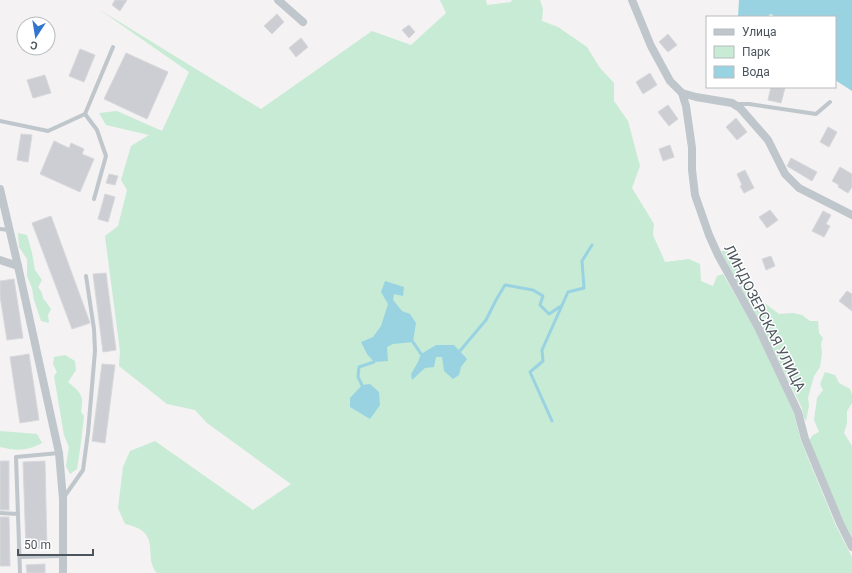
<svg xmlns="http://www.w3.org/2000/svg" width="852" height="573" viewBox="0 0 852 573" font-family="Roboto,sans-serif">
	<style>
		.green { fill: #c7ebd5 }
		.water { fill: #99d3e2 }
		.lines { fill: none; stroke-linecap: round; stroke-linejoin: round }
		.stream { stroke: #99d3e2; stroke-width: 3 }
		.building { fill: #cdced3; stroke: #d7d8dc }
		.lane { stroke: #bfc6cc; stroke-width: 4 }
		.street { stroke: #bfc6cc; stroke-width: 8 }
		.labels { text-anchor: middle; stroke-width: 3; stroke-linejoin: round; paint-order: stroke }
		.street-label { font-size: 14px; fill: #4c555d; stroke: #fff }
	</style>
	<rect width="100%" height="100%" fill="#f4f2f2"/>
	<g class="green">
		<path d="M 440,0 L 486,0 L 487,5 L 511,2 L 512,0 L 540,0 L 543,9 L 542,21 L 558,27 L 587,47 L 600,68 L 614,83 L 614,101 L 628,121 L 640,166 L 632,188 L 654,224 L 653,235 L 665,262 L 689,259 L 700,264 L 701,281 L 713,286 L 717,276 L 723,274 L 755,329 L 794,413 L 801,441 L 836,526 L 852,557 L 852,573 L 157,573 C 142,556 164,532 125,524 L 118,508 L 123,467 L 130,451 L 155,441 L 253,510 L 291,484 L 207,423 L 195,410 L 167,404 L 119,366 L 120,351 L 105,236 L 118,226 L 127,190 L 121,180 L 131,146 L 149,135 L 106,125 L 99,113 L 117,111 L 162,131 L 189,72 L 100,10 L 261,109 L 372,31 L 411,45 L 446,13 Z"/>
		<polygon points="18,233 27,235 32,253 35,270 42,280 38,287 42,293 43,298 51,309 48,315 49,323 41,321 34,300 32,288 27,276 27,259 19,247"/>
		<polygon points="725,249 732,255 734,264 753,294 779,314 793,313 802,315 810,321 818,321 819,333 823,338 821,344 822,354 820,367 814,376 808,398 809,406 806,421 803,416 802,408 760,323 721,252"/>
		<path d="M 65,355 L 75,361 L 76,370 L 68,382 C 81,393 84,395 81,412 L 84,416 C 82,434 80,452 77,469 L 70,474 L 66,466 L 69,447 L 64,435 L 54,376 L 57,372 L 53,364 L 54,357 Z"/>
		<polygon points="825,372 835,375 839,383 850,389 852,395 852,403 847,411 847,423 844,433 852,446 852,538 844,522 809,440 813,435 819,432 814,420 817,398 823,390 820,384"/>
		<path d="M 0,431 L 37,434 L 42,443 C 27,451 17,451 0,447 Z"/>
	</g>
	<g class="water">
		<polygon points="739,0 852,0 852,91 835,80 835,17 776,17 771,14 766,17 738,17"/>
		<polygon points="385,281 404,287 403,296 394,294 393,300 402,311 410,314 416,323 413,342 393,344 387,347 388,361 374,362 367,354 361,342 373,337 381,326 388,304 381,292"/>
		<polygon points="436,345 454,345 467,359 461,367 459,375 453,379 444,371 442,357 436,357 434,367 425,368 412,380 411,374 418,362 421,354"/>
		<polygon points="370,384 379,392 380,405 370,419 350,407 350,398 362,385"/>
	</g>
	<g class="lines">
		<g class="stream">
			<polyline points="413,342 421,354"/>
			<polyline points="459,352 486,320 496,300 505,285 533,290 543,296 540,305 549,314 561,306"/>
			<polyline points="362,385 358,377 359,367 374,362"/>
			<polyline points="552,421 530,372 543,361 542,350 568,292 584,288 582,261 592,245"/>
		</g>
	</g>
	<g class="building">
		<polygon points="115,0 127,0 120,11 112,5"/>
		<polygon points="277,14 284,22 272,34 264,26"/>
		<polygon points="409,25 415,32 409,38 402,30"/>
		<polygon points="668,34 677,45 668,52 659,42"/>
		<polygon points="301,38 308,47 296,57 289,48"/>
		<polygon points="80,49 95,55 84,82 69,76"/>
		<polygon points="126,53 168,72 147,119 104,99"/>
		<polygon points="650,73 657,85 643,94 636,82"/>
		<polygon points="45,75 51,93 33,98 27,80"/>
		<polygon points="771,87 785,88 781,103 768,100"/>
		<polygon points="668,105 678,119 669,126 658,112"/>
		<polygon points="736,118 747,132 737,140 726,127"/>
		<polygon points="828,127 837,132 829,147 820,142"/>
		<polygon points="21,134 32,135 28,162 17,160"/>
		<polygon points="54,141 69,148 71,143 84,149 82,154 94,159 80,192 40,174"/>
		<polygon points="670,145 674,157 663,161 659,149"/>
		<polygon points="791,158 817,172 812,181 787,166"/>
		<polygon points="840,167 852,174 852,187 848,193 838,187 839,185 832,181"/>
		<polygon points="745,170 754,188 744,193 740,186 742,185 737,174"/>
		<polygon points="109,174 118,176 115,185 106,183"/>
		<polygon points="105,194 115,197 108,222 98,219"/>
		<polygon points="770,210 778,220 767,228 759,217"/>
		<polygon points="823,211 831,215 826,224 830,226 824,237 812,231"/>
		<polygon points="51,216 89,320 90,323 72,329 32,223"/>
		<polygon points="771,256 775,266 766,270 762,259"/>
		<polygon points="106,273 116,350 103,352 93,274"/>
		<polygon points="14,279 23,338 7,340 0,296 0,281"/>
		<polygon points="847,291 852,294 852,311 839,301"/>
		<polygon points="29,354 39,420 20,423 10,357"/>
		<polygon points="102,364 115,365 105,443 92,441"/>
		<rect x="0" y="461" width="9" height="49"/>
		<polygon points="45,461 47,548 26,549 23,462"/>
		<polygon points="0,517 9,517 10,566 0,566"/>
		<polygon points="45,564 45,573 27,573 26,565"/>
	</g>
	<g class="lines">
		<g class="lane">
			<polyline points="736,104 749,104 816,114 830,102"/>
			<polyline points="85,114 97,130 106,156 94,199"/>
			<polyline points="0,121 48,131 85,114 113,47"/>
			<polyline points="0,229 10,230"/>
			<polyline points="64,497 83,470 88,433 95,351 94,329 86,276"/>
			<polyline points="0,513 18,514"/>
			<polyline points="20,557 63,556"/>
			<polyline points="20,573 16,457 59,453"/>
		</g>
		<g class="street">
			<polyline points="278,0 303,22"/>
			<polyline points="632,0 651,46 670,81 682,93 686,106 692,148 692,170 695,195 709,235 718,255 758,327 798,412 805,439 840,523 852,547"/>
			<polyline points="682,93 696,97 732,103 740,108 768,140 785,174 799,188 852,215"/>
			<polyline points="0,189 18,266 59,453 63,499 63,573"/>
			<polyline points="0,260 18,266"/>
		</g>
	</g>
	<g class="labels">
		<g class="street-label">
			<text transform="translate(765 318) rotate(63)" y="5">ЛИНДОЗЕРСКАЯ УЛИЦА</text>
		</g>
	</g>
	<rect x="706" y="16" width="130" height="72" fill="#ffffff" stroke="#b7bbbe"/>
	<rect x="714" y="29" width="20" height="6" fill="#bfc6cc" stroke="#b7bbbe"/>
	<text x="742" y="36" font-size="12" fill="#4c555d">Улица</text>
	<rect x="714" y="46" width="20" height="12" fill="#c7ebd5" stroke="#b7bbbe"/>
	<text x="742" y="56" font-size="12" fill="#4c555d">Парк</text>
	<rect x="714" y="66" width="20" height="12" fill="#99d3e2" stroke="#b7bbbe"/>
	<text x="742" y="76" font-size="12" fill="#4c555d">Вода</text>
	<g transform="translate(36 36) rotate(192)"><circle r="19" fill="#ffffff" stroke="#b7bbbe"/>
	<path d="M0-3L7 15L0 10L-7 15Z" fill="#3175cf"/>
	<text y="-6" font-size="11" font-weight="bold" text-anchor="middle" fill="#4c555d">С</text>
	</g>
	<path d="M18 549v6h75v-6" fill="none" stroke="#4c555d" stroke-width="2"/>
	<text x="24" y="549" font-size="12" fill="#4c555d" stroke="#ffffff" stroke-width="3" paint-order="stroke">50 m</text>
</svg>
